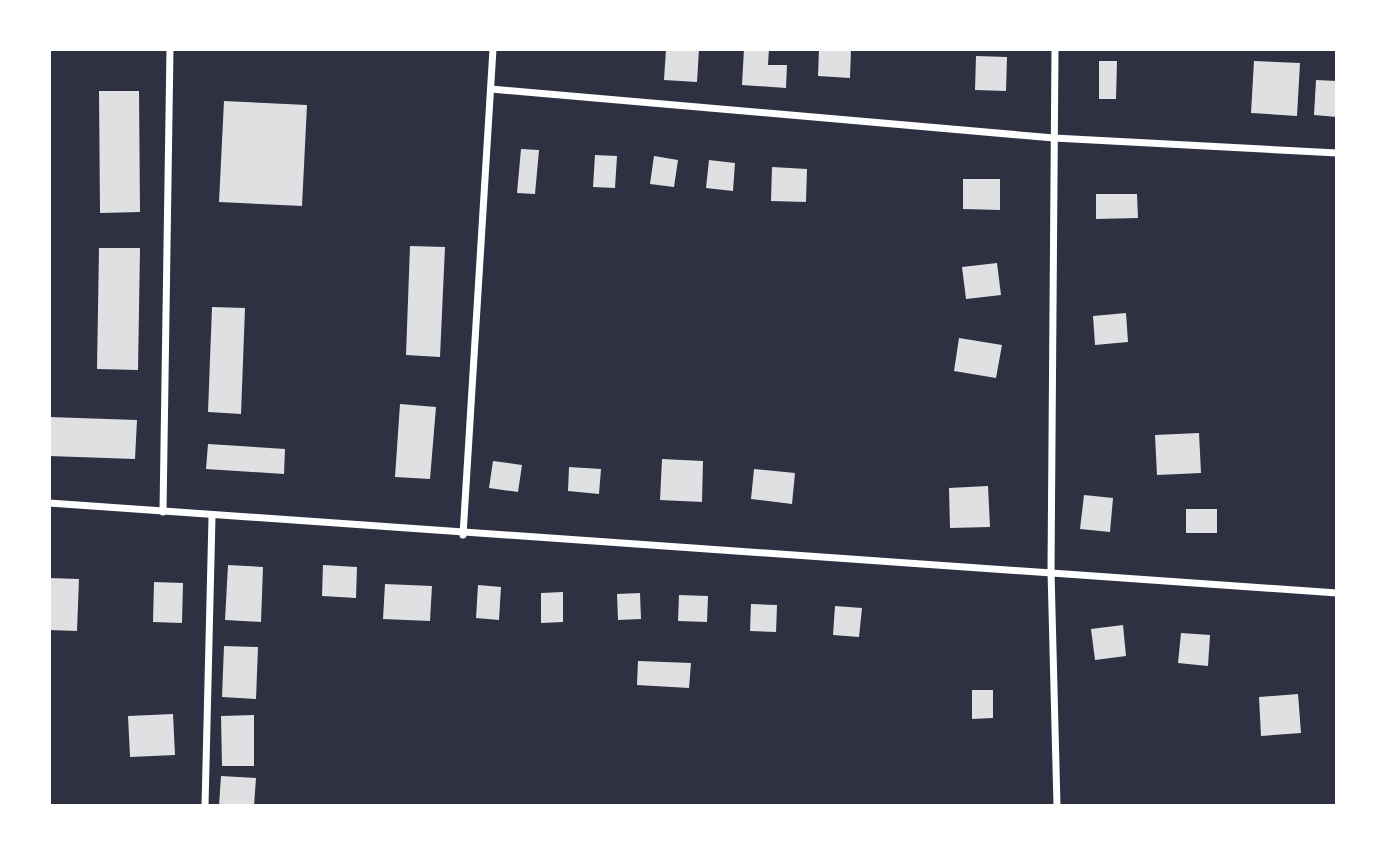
<svg xmlns="http://www.w3.org/2000/svg" width="1386" height="855" viewBox="0 0 1386 855" font-family="Commissioner,sans-serif">
	<style>
		.building { fill: #e0e0e3 }
		.lines { fill: none; stroke-linecap: round; stroke-linejoin: round }
		.minor { stroke: #fff; stroke-width: 7 }
	</style>
	<rect width="100%" height="100%" fill="#2d3142"/>
	<g class="building">
		<polygon points="666,49 699,49 697,82 664,80"/>
		<polygon points="744,49 769,49 768,65 787,65 786,88 742,85"/>
		<polygon points="819,49 851,49 850,78 818,76"/>
		<polygon points="976,56 1007,57 1006,91 975,90"/>
		<polygon points="1099,61 1117,61 1116,99 1099,99"/>
		<polygon points="1254,61 1300,63 1297,116 1251,113"/>
		<polygon points="1316,80 1337,81 1337,117 1314,115"/>
		<polygon points="99,91 139,91 140,212 100,213"/>
		<polygon points="224,101 307,105 302,206 219,202"/>
		<polygon points="521,149 539,150 535,194 517,193"/>
		<polygon points="595,155 617,156 615,188 593,187"/>
		<polygon points="654,156 678,160 674,187 650,184"/>
		<polygon points="709,160 735,163 733,191 706,188"/>
		<polygon points="772,167 807,169 806,202 771,201"/>
		<polygon points="963,179 1000,179 1000,210 963,209"/>
		<polygon points="1096,194 1137,194 1138,218 1096,219"/>
		<polygon points="410,246 445,247 440,357 406,355"/>
		<polygon points="99,248 140,248 138,370 97,369"/>
		<polygon points="997,263 1001,295 966,299 962,267"/>
		<polygon points="212,307 245,308 241,414 208,412"/>
		<polygon points="1126,313 1128,342 1095,345 1093,316"/>
		<polygon points="959,338 1002,345 996,378 954,371"/>
		<polygon points="400,404 436,407 430,479 395,477"/>
		<polygon points="49,417 137,420 135,459 49,456"/>
		<polygon points="1199,433 1201,473 1157,475 1155,435"/>
		<polygon points="208,444 285,449 284,474 206,469"/>
		<polygon points="662,459 703,461 702,502 660,500"/>
		<polygon points="493,461 522,465 518,492 489,488"/>
		<polygon points="569,467 601,469 599,494 568,491"/>
		<polygon points="754,469 795,473 792,504 751,499"/>
		<polygon points="988,486 990,527 950,528 949,488"/>
		<polygon points="1084,495 1113,498 1110,532 1080,529"/>
		<rect x="1186" y="509" width="31" height="24"/>
		<polygon points="228,565 263,567 261,622 225,620"/>
		<polygon points="323,565 357,567 356,598 322,596"/>
		<polygon points="49,578 79,579 77,631 49,630"/>
		<polygon points="154,582 183,583 182,623 153,622"/>
		<polygon points="385,584 432,586 430,621 383,619"/>
		<polygon points="478,585 501,587 499,620 476,618"/>
		<polygon points="563,592 563,622 541,623 541,593"/>
		<polygon points="640,593 641,619 618,620 617,594"/>
		<polygon points="679,595 708,596 707,622 678,621"/>
		<polygon points="751,604 777,605 776,632 750,631"/>
		<polygon points="835,606 862,608 859,637 833,635"/>
		<polygon points="1123,625 1126,656 1095,660 1091,629"/>
		<polygon points="1181,633 1210,635 1208,666 1178,663"/>
		<polygon points="224,646 258,647 256,699 222,697"/>
		<polygon points="638,661 691,663 689,688 637,685"/>
		<polygon points="972,690 993,690 993,718 972,719"/>
		<polygon points="1298,694 1301,733 1261,736 1259,697"/>
		<polygon points="173,714 175,755 130,757 128,716"/>
		<polygon points="254,715 254,766 222,766 221,716"/>
		<polygon points="221,776 256,778 254,806 219,806"/>
	</g>
	<g class="lines">
		<g class="minor">
			<polyline points="1055,49 1051,571 1057,806"/>
			<polyline points="491,89 1054,138 1337,153"/>
			<path d="M 49,503 C 478,536 908,560 1337,593"/>
			<polyline points="163,512 170,49"/>
			<polyline points="463,535 493,49"/>
			<polyline points="205,806 212,517"/>
		</g>
	</g>
	<rect width="1386" height="855" fill="none" stroke="#ffffff" stroke-width="102"/>
</svg>
